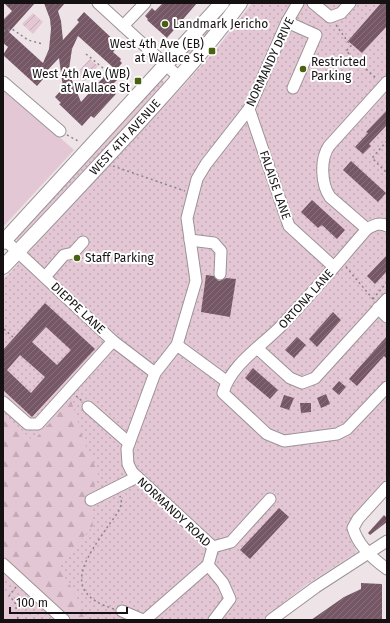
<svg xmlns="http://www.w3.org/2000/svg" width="390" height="623" viewBox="0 0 390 623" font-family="'Fira Sans',sans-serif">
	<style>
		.grass { fill: url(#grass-dots) }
		.forest { fill: url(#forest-firs) }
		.park { fill: #e4c7d4 }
		.garden { fill: url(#garden-furrows) }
		.building { fill: url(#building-hatch); fill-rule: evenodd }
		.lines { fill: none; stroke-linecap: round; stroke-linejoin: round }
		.minor-casing { stroke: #9c9396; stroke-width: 13 }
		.major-casing { stroke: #9c9396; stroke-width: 16 }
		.path { stroke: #8b8487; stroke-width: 1.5; stroke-dasharray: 2 3; stroke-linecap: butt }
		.minor { stroke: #fff; stroke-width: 11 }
		.major { stroke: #fff; stroke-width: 14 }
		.poi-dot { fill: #496210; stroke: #fff; stroke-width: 1.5 }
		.labels { text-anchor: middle; stroke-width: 4; stroke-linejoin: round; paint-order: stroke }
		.poi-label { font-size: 12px; fill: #151113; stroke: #fff; text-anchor: start }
		.street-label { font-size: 12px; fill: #151113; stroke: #fff }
	</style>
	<defs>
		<pattern id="grass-dots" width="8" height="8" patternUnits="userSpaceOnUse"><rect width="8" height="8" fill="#e4c7d4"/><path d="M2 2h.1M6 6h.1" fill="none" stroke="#c3aab5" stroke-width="1.8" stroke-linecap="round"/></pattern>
		<pattern id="forest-firs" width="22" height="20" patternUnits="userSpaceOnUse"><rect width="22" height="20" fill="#e4c7d4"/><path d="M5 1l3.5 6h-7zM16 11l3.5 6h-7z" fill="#c3aab5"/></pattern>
		<pattern id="garden-furrows" width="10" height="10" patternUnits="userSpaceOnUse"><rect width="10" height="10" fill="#e4c7d4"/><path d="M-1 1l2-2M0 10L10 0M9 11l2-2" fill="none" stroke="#c3aab5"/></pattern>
		<pattern id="building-hatch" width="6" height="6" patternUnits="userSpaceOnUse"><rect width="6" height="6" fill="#765765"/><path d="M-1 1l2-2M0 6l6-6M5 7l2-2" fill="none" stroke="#876f7a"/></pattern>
	</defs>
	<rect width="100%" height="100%" fill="#eee4e8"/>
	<g class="grass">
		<polygon points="227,3 234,3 186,60 179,60"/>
		<polygon points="252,3 387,3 387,478 349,522 348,534 357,552 306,585 262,620 3,620 3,280 186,83 218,47"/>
		<polygon points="162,78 164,83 159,91 72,186 17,243 16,237"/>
	</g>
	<polygon class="forest" points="71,400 84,442 98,473 90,500 93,526 58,566 74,592 85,620 71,620 3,557 3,413 33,441"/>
	<g class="park">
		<polygon points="3,87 74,150 3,227"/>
		<polygon points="3,588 22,606 10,620 3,620"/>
	</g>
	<g class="garden">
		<polygon points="33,13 43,22 33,34 22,24"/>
		<polygon points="90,59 98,66 84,82 76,74"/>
	</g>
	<g class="building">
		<polygon points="4,3 35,3 9,32 43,63 49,49 51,29 50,19 44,3 65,3 58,11 61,21 63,40 79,22 77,20 84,12 119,45 113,52 121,59 120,61 122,63 116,70 78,36 72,49 69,69 71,78 81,102 110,70 117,76 115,78 117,80 109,88 116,94 94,118 91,116 82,126 59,104 61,103 55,97 63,88 59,58 42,76 44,78 37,86 3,55 8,47 3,43 3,20 12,11"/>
		<polygon points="163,3 197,3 167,38 147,20 148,19 145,16 152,8 155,11"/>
		<polygon points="381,3 387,3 387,26 362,53 348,41"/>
		<polygon points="387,110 387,125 369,144 371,146 363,154 355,147 368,133 366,132"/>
		<polygon points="351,161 386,193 378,202 343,170"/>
		<polygon points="312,200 345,230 337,239 322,225 318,228 301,212"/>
		<polygon points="387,255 387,271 375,284 367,276"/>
		<polygon points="206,275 214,276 219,281 226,278 236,279 230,317 201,312"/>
		<path d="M 45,303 L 95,349 L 32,417 L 3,390 L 3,350 ZM 46,327 L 71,350 L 57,365 L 32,342 ZM 20,355 L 45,377 L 31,393 L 7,370 Z"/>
		<polygon points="333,312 341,320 317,347 309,339"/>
		<polygon points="387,336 387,359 384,356 357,386 349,379"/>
		<polygon points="297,337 306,345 294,358 285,350"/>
		<polygon points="253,368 278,390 270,399 245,378"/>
		<polygon points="339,381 346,387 339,395 332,389"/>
		<polygon points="326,394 330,404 321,408 317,398"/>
		<polygon points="284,395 294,398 289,410 280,407"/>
		<polygon points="300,403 311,403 311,412 301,413"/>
		<polygon points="279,508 289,517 250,559 240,550"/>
		<polygon points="384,515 387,518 387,522 370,535 368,533"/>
		<polygon points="361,583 382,584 382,620 311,620 344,597 361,589"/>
	</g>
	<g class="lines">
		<g class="minor-casing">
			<g id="minor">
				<polyline points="98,3 180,78"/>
				<polyline points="313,3 330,17 341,13 350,3"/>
				<polyline points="287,22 316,35 293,88"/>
				<polyline points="123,26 145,3"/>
				<polyline points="3,82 60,131"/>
				<polyline points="249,109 289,226 334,267"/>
				<path d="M 387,226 C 379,222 374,225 367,229 C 339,261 312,294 282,325 C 262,346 231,364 223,393 L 267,434 L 284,441 L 337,434 L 347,429 L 387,387"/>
				<path d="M 367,229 L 330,197 C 321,184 320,159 329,146 L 387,82"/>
				<polyline points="5,240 113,341 155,373"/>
				<polyline points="190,240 214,243 221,251 220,274"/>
				<polyline points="45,277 64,255 73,253 83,242"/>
				<polyline points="378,308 387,317"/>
				<polyline points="177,345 226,381"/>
				<polyline points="257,348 290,378 302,383 315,378 387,299"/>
				<polyline points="3,402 28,424 38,424 113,341"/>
				<polyline points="88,407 129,443"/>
				<path d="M 387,487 L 358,519 L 353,528 C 358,546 373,559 387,569"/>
				<polyline points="91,500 137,477"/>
				<polyline points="213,547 132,472 128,464 127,449 155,373 177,345 196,281 187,218 197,179 206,164 249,109 287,22 298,3"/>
				<polyline points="213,547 231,542 270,499"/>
				<polyline points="3,564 64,620"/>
				<polyline points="208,565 223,583 230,599 214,620"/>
				<polyline points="122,611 143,620"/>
				<polyline points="145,620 208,565 213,547"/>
				<polyline points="271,620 316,587 387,541"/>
			</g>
		</g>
		<g class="major-casing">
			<g id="major">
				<polyline points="3,242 222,3"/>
				<path id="s1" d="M 3,267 C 47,222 89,176 132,130 C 170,88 207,48 240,3"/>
			</g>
		</g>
		<g class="path">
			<polyline points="336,25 351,46 346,51 377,79"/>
			<polyline points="3,31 12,29 28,40 43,44"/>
			<polyline points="86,54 103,68 127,73 136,81"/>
			<polyline points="67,135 80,142"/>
			<polyline points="387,141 372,158 387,173"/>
			<polyline points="113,166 185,191"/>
			<polyline points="346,267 373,299 372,301"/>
			<polyline points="373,299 387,282"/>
			<polyline points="4,329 14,338"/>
			<polyline points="76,396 82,401"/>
			<polyline points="16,587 9,596 15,602 18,620"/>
			<path d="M 114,609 C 59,592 86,559 108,526 C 112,520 119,513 121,505 C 122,503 121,499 120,496"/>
		</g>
		<use href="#minor" class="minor"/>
		<use href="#major" class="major"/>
	</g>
	<g class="poi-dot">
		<circle cx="165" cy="24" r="4"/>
		<rect x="208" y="47" width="8" height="8" rx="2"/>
		<circle cx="303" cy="69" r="4"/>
		<rect x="134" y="77" width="8" height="8" rx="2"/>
		<circle cx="77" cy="258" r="4"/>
	</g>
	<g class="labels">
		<g class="poi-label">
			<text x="173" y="28">Landmark Jericho</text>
			<text x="204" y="48" text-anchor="end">West 4th Ave (EB)<tspan x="204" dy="14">at Wallace St</tspan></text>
			<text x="311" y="66">Restricted<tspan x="311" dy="14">Parking</tspan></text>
			<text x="130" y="78" text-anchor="end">West 4th Ave (WB)<tspan x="130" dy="14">at Wallace St</tspan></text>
			<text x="85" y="262">Staff Parking</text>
		</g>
		<g class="street-label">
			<text transform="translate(270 62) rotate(-65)" y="4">NORMANDY DRIVE</text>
			<text dy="4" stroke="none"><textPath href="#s1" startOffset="178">WEST 4TH AVENUE</textPath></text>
			<text transform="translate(275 185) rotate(71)" y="4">FALAISE LANE</text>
			<text transform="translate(306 299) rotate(-48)" y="4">ORTONA LANE</text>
			<text transform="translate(78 308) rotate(43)" y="4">DIEPPE LANE</text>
			<text transform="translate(174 512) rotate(43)" y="4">NORMANDY ROAD</text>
		</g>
	</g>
	<rect width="390" height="623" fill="none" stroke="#151113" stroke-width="8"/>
	<path d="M10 607v6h117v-6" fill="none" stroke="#151113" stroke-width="2"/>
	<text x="16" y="607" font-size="12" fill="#151113" stroke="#ffffff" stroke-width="3" paint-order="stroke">100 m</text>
</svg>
